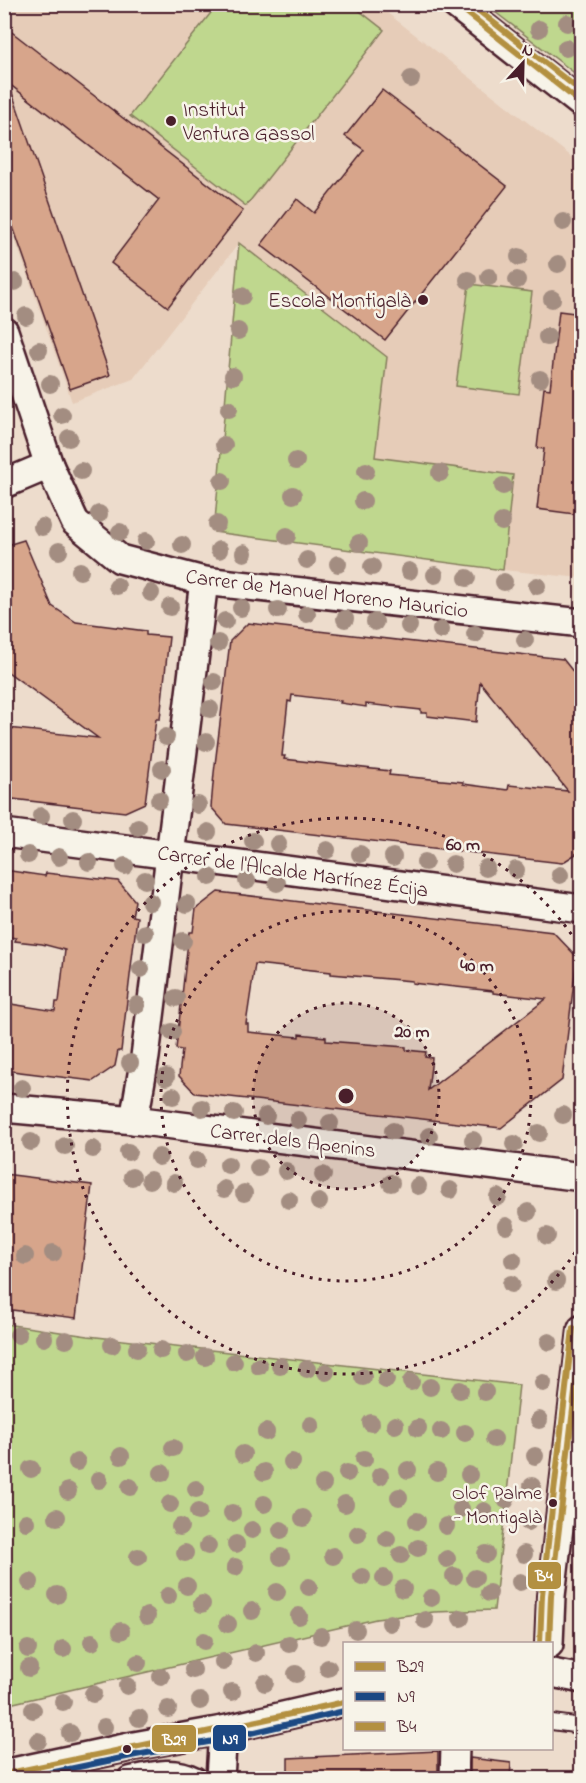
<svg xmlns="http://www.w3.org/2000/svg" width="586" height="1783" viewBox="0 0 586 1783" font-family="'Indie Flower',sans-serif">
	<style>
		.built { fill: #e6ccb8 }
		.green { fill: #bfd78e; stroke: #847b5c; stroke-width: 1.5 }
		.building { fill: #d7a58b; stroke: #4a1f2b; stroke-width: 1.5; fill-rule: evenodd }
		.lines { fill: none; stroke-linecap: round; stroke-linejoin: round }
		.service-casing { stroke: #4a1f2b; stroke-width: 18 }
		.pedestrian-casing { stroke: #4a1f2b; stroke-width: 26 }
		.minor-casing { stroke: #4a1f2b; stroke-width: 32 }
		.service { stroke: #f7f3e8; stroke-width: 14 }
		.pedestrian { stroke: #f7f3e8; stroke-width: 21 }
		.minor { stroke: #f7f3e8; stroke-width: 27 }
		.bus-1-casing { stroke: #f7f3e8; stroke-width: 10 }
		.bus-2-casing { stroke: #f7f3e8; stroke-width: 10 }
		.bus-3-casing { stroke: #f7f3e8; stroke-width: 10 }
		.bus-1 { stroke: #b39041; stroke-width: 6 }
		.bus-2 { stroke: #1c4883; stroke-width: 6 }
		.bus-3 { stroke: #b39041; stroke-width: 6 }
		.tree { fill: #a38d81 }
		.ring { fill: none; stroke: #4a1f2b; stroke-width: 3; stroke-dasharray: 3 6 }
		.poi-dot { fill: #4a1f2b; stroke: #f7f3e8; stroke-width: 2 }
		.labels { text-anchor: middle; stroke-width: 5; stroke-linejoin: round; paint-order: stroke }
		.bus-label { font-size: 20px; fill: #4a1f2b; stroke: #f7f3e8; text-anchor: end }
		.poi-label { font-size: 21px; fill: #4a1f2b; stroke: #f7f3e8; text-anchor: start }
		.street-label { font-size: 21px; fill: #4a1f2b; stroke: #f7f3e8 }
		.centre { fill: #4a1f2b; stroke: #f7f3e8; stroke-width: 3 }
		.ring-label { font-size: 18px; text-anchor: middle; font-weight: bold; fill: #4a1f2b; stroke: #f7f3e8; stroke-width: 5; stroke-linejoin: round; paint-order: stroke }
		.line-badge { stroke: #f7f3e8; stroke-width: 2 }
		.badge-label { font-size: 16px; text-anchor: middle; font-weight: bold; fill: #fff }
	</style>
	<rect width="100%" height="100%" fill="#eddccc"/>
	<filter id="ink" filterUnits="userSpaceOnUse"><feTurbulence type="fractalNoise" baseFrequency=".0167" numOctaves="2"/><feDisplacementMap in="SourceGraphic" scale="12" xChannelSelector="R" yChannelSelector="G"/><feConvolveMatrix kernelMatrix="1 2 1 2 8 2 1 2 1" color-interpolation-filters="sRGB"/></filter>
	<g filter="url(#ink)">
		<polygon class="built" points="4,5 377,5 581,164 581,578 503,570 513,475 375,457 387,357 239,243 133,379 72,402 5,211"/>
		<g class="green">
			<polygon points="217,5 352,5 384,30 246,206 130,116"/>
			<polygon points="486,5 581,5 581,78"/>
			<polygon points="239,243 387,357 375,457 513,475 503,570 214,532"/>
			<polygon points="469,284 532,292 519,394 456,386"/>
			<polygon points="5,1324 88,1336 519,1385 494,1610 434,1612 376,1619 5,1705"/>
		</g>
		<g class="building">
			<polygon points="4,26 243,211 168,307 111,263 159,200 9,84 110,375 70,389 4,201 4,83 7,83 4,81"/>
			<polygon points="382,90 507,186 385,340 261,245 297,199 314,213 364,150 345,136"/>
			<polygon points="559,311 582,314 582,515 537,509 544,449 537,448 544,388 550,389"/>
			<polygon points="24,540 52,606 76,622 146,631 146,635 169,637 160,719 156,719 145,803 125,812 4,798 4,741 8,728 98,738 4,669 4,546"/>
			<path d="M 248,623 L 563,659 L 582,683 L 582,850 L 562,863 L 226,824 L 211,807 L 214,773 L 230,641 ZM 480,682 L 568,791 L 509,785 L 508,790 L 463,784 L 463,782 L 389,775 L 390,771 L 284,759 L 285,756 L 282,756 L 288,701 L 291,702 L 292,695 L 341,701 L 340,703 L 366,707 L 366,704 L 421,710 L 421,713 L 427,713 L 427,716 L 476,722 Z"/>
			<polygon points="4,870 45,876 46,873 118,881 135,901 132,916 137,917 121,1051 118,1051 115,1066 93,1081 4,1070 4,1003 55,1011 56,1002 59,1002 65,950 42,944 15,941 16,938 4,936"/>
			<path d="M 218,892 L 553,932 L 577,957 L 562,1080 L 501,1128 L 195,1093 L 179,1076 L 182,1050 L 176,1049 L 180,1014 L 189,932 L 193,932 L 196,909 ZM 255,964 L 331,972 L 331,974 L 412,981 L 412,983 L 437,986 L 438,985 L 493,991 L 493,993 L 546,999 L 428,1090 L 432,1058 L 425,1057 L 426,1052 L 406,1050 L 406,1047 L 326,1041 L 326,1037 L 299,1034 L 299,1037 L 248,1032 L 248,1024 L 246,1024 Z"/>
			<polygon points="4,1174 92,1185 76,1318 4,1309"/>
			<polygon points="438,1751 438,1779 288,1779 288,1758"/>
			<polygon points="470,1758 511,1763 510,1779 470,1779"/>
		</g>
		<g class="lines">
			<g class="service-casing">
				<polyline id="service" points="552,1722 582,1726"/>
			</g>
			<g class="pedestrian-casing">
				<path id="pedestrian" d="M 129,1778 C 152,1773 173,1766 195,1778"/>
			</g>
			<g class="minor-casing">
				<g id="minor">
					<polyline points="455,4 582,104"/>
					<polyline points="4,331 49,465 75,522 120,559 204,581 582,623"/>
					<polyline points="4,484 49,465"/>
					<polyline points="4,833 582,909"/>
					<polyline points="4,1108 134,1120 582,1177"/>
					<polyline points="134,1120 145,1057 204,581"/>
					<polyline points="549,1644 551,1596 582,1329"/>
					<polyline points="552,1673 582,1679"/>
					<polyline points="4,1774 134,1746 223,1730 344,1702"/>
					<polyline points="220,1778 223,1730"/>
					<polyline points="454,1778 455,1748"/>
				</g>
			</g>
			<use href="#service" class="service"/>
			<use href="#pedestrian" class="pedestrian"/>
			<use href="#minor" class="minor"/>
			<g class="bus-1-casing">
				<g id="bus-1">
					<polyline points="456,4 582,104"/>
					<polyline points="549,1644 551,1596 582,1333"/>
					<path d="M 4,1774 C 118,1750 231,1728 344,1702"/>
				</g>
			</g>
			<g class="bus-2-casing">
				<polyline id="bus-2" points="26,1778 136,1755 225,1739 344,1711"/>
			</g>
			<g class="bus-3-casing">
				<g id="bus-3">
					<polyline points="470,4 582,92"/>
					<polyline points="540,1644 542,1595 573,1328"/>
				</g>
			</g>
			<use href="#bus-1" class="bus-1"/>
			<use href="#bus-2" class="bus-2"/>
			<use href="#bus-3" class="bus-3"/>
		</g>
		<g class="tree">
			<circle cx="567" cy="23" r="9"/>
			<circle cx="539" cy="29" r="9"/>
			<circle cx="566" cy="48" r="9"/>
			<circle cx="411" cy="79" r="9"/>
			<circle cx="563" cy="222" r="9"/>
			<circle cx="519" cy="257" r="9"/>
			<circle cx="558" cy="264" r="9"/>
			<circle cx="489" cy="277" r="9"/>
			<circle cx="468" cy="280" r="9"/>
			<circle cx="517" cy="280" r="9"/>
			<circle cx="15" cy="282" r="9"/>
			<circle cx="242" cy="296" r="9"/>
			<circle cx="552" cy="299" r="9"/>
			<circle cx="26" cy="316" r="9"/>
			<circle cx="238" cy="331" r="9"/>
			<circle cx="547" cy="337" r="9"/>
			<circle cx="39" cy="350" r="9"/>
			<circle cx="233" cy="376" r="9"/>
			<circle cx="540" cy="379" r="9"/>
			<circle cx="50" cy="384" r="9"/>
			<circle cx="229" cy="409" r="9"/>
			<circle cx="62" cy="415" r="9"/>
			<circle cx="69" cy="438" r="9"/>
			<circle cx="224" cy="445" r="9"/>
			<circle cx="296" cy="461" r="9"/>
			<circle cx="81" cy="471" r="9"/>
			<circle cx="366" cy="471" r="9"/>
			<circle cx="440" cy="473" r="9"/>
			<circle cx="222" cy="481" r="9"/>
			<circle cx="503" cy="486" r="9"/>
			<circle cx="293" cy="495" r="9"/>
			<circle cx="363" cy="501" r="9"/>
			<circle cx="99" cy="514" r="9"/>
			<circle cx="502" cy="522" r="9"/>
			<circle cx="217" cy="524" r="9"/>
			<circle cx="42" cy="527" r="9"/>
			<circle cx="120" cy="532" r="9"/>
			<circle cx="287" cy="536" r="9"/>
			<circle cx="146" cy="541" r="9"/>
			<circle cx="359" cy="543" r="9"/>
			<circle cx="182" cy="545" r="9"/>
			<circle cx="219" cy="550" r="9"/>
			<circle cx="59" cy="551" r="9"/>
			<circle cx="244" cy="553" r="9"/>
			<circle cx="307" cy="560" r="9"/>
			<circle cx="338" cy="564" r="9"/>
			<circle cx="372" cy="567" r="9"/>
			<circle cx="80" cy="571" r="9"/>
			<circle cx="409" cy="571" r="9"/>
			<circle cx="435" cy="575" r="9"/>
			<circle cx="467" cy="578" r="9"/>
			<circle cx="504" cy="582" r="9"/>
			<circle cx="117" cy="586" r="9"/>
			<circle cx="537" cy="586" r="9"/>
			<circle cx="151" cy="593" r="9"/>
			<circle cx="170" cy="607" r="9"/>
			<circle cx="241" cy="608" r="9"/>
			<circle cx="278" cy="610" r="9"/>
			<circle cx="307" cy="614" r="9"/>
			<circle cx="345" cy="619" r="9"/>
			<circle cx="225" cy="621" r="9"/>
			<circle cx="375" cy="622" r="9"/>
			<circle cx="409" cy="626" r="9"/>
			<circle cx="441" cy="630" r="9"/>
			<circle cx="475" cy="634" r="9"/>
			<circle cx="525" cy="640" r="9"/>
			<circle cx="218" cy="643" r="9"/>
			<circle cx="214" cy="682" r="9"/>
			<circle cx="210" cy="709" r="9"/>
			<circle cx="166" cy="737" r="9"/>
			<circle cx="206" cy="742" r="9"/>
			<circle cx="162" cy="769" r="9"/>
			<circle cx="159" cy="800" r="9"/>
			<circle cx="198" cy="805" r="9"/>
			<circle cx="41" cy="816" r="9"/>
			<circle cx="73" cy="819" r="9"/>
			<circle cx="138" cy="827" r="9"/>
			<circle cx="208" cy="832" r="9"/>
			<circle cx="253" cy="841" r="9"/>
			<circle cx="278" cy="844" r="9"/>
			<circle cx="327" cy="850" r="9"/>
			<circle cx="360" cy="854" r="9"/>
			<circle cx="28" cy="855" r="9"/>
			<circle cx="59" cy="857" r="9"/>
			<circle cx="393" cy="857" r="9"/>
			<circle cx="89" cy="862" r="9"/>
			<circle cx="425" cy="862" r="9"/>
			<circle cx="453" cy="864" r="9"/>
			<circle cx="125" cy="866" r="9"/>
			<circle cx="486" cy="868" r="9"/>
			<circle cx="516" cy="870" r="9"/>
			<circle cx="560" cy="875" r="9"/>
			<circle cx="210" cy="877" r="9"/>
			<circle cx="145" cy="880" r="9"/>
			<circle cx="247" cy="881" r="9"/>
			<circle cx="277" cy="883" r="9"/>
			<circle cx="150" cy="902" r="9"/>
			<circle cx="187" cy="904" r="9"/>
			<circle cx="145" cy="933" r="9"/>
			<circle cx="183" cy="941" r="9"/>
			<circle cx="141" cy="969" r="9"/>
			<circle cx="176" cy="998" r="9"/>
			<circle cx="137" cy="1005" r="9"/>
			<circle cx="172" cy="1032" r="9"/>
			<circle cx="130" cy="1063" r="9"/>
			<circle cx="166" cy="1077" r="9"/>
			<circle cx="22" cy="1088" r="9"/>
			<circle cx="173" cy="1096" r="9"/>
			<circle cx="202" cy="1108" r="9"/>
			<circle cx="234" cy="1113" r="9"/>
			<circle cx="563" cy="1115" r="9"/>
			<circle cx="266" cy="1116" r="9"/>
			<circle cx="298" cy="1120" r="9"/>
			<circle cx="330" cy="1123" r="9"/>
			<circle cx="393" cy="1131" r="9"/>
			<circle cx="539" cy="1133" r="9"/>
			<circle cx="429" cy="1136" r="9"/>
			<circle cx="473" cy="1140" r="9"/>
			<circle cx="31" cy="1142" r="9"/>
			<circle cx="514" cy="1144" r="9"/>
			<circle cx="65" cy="1146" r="9"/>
			<circle cx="93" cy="1149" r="9"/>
			<circle cx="128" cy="1152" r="9"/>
			<circle cx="159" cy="1157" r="9"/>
			<circle cx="197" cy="1160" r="9"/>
			<circle cx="228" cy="1165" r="9"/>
			<circle cx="258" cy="1168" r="9"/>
			<circle cx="286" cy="1171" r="9"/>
			<circle cx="323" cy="1175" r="9"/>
			<circle cx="132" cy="1177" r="9"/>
			<circle cx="150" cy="1180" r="9"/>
			<circle cx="174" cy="1183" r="9"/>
			<circle cx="391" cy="1183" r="9"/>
			<circle cx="418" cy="1186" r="9"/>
			<circle cx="224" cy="1189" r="9"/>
			<circle cx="450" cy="1190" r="9"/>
			<circle cx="244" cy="1193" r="9"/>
			<circle cx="498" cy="1197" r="9"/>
			<circle cx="289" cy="1200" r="9"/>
			<circle cx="319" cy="1202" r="9"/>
			<circle cx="528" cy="1212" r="9"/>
			<circle cx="506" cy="1226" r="9"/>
			<circle cx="547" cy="1236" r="9"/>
			<circle cx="53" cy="1253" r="9"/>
			<circle cx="25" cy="1256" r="9"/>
			<circle cx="513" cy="1260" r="9"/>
			<circle cx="556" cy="1281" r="9"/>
			<circle cx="511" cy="1284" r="9"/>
			<circle cx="18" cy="1335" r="9"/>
			<circle cx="44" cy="1338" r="9"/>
			<circle cx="66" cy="1340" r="9"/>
			<circle cx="549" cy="1342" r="9"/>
			<circle cx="112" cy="1345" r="9"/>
			<circle cx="137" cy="1349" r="9"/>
			<circle cx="161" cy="1350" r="9"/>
			<circle cx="187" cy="1354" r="9"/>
			<circle cx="205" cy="1357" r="9"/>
			<circle cx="234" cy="1362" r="9"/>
			<circle cx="259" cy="1366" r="9"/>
			<circle cx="280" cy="1366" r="9"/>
			<circle cx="307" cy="1369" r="9"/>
			<circle cx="326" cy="1372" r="9"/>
			<circle cx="363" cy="1377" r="9"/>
			<circle cx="386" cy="1380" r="9"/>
			<circle cx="411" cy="1382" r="9"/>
			<circle cx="543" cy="1383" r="9"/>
			<circle cx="430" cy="1387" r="9"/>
			<circle cx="460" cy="1390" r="9"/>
			<circle cx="485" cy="1392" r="9"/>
			<circle cx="539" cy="1420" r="9"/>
			<circle cx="371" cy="1423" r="9"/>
			<circle cx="311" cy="1425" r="9"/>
			<circle cx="395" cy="1425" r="9"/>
			<circle cx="418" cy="1428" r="9"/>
			<circle cx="441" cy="1431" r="9"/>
			<circle cx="266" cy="1432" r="9"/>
			<circle cx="465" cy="1433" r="9"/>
			<circle cx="494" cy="1439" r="9"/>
			<circle cx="173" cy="1448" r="9"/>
			<circle cx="243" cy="1454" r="9"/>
			<circle cx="121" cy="1456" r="9"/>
			<circle cx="535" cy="1456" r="9"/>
			<circle cx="364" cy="1459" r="9"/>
			<circle cx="77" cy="1462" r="9"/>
			<circle cx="292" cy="1462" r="9"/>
			<circle cx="31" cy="1469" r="9"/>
			<circle cx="408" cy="1470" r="9"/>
			<circle cx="264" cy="1472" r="9"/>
			<circle cx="437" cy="1472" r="9"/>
			<circle cx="162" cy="1473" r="9"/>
			<circle cx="347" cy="1473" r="9"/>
			<circle cx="469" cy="1475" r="9"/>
			<circle cx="380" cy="1476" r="9"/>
			<circle cx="99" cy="1480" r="9"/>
			<circle cx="323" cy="1484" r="9"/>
			<circle cx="532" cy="1486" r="9"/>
			<circle cx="130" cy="1487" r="9"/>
			<circle cx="196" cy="1489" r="9"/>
			<circle cx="68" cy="1491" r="9"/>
			<circle cx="399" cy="1497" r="9"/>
			<circle cx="506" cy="1500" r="9"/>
			<circle cx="170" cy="1504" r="9"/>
			<circle cx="264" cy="1504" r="9"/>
			<circle cx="345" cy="1504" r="9"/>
			<circle cx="461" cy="1509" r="9"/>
			<circle cx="484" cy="1511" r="9"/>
			<circle cx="198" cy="1512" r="9"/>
			<circle cx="232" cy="1513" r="9"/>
			<circle cx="57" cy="1517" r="9"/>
			<circle cx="303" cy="1518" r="9"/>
			<circle cx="417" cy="1521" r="9"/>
			<circle cx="26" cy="1522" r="9"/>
			<circle cx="528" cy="1522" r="9"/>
			<circle cx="446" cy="1526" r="9"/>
			<circle cx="180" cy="1527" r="9"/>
			<circle cx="252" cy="1530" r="9"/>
			<circle cx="281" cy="1530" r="9"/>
			<circle cx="358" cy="1534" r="9"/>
			<circle cx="387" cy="1539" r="9"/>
			<circle cx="236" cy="1544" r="9"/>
			<circle cx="208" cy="1546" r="9"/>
			<circle cx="418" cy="1548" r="9"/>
			<circle cx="185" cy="1553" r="9"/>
			<circle cx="486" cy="1554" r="9"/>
			<circle cx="524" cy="1554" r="9"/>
			<circle cx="401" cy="1555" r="9"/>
			<circle cx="333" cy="1556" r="9"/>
			<circle cx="138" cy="1557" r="9"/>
			<circle cx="281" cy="1557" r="9"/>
			<circle cx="447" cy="1559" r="9"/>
			<circle cx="235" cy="1567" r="9"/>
			<circle cx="454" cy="1576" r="9"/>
			<circle cx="362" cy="1577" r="9"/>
			<circle cx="384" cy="1578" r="9"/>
			<circle cx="475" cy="1578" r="9"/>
			<circle cx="30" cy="1582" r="9"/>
			<circle cx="520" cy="1582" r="9"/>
			<circle cx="187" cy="1586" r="9"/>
			<circle cx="309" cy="1587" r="9"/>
			<circle cx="403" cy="1589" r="9"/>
			<circle cx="277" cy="1592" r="9"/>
			<circle cx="489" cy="1593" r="9"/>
			<circle cx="57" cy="1595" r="9"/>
			<circle cx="168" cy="1596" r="9"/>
			<circle cx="431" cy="1598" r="9"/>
			<circle cx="202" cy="1604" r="9"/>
			<circle cx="252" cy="1611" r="9"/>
			<circle cx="147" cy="1616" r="9"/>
			<circle cx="299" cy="1616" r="9"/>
			<circle cx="461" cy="1618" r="9"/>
			<circle cx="425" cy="1620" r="9"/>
			<circle cx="390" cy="1623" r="9"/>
			<circle cx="228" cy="1624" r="9"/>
			<circle cx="356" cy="1630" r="9"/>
			<circle cx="121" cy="1631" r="9"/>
			<circle cx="321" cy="1636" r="9"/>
			<circle cx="204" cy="1641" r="9"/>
			<circle cx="92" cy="1642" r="9"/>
			<circle cx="289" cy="1644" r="9"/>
			<circle cx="28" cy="1649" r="9"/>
			<circle cx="63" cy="1649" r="9"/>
			<circle cx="256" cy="1653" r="9"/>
			<circle cx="223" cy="1662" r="9"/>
			<circle cx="138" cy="1663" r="9"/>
			<circle cx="29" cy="1668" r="9"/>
			<circle cx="328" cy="1668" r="9"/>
			<circle cx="193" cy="1670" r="9"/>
			<circle cx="296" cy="1674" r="9"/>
			<circle cx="161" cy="1677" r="9"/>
			<circle cx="265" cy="1683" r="9"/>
			<circle cx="127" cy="1686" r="9"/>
			<circle cx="232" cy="1692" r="9"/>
			<circle cx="93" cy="1694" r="9"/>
			<circle cx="200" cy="1701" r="9"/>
			<circle cx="63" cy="1702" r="9"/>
			<circle cx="168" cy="1709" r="9"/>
			<circle cx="33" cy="1710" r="9"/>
			<circle cx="139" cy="1718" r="9"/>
			<circle cx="104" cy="1727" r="9"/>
			<circle cx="70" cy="1733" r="9"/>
			<circle cx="38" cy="1741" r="9"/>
		</g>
	</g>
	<circle cx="346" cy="1096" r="93" fill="#4a1f2b" fill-opacity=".12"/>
	<g class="ring">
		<circle cx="346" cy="1096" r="93"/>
		<circle cx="346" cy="1096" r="185"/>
		<path d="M580 1245A278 278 0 1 1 580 947"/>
	</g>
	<g class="poi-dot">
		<circle cx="171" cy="121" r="6"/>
		<circle cx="423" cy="300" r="6"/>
		<circle cx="553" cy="1503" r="5"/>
		<circle cx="127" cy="1749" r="5"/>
	</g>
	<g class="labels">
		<g class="bus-label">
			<text x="542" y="1499">Olof Palme<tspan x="542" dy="24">- Montigalà</tspan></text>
		</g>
		<g class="poi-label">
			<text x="183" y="116">Institut<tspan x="183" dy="24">Ventura Gassol</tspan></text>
			<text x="411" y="307" text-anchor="end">Escola Montigalà</text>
		</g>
		<g class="street-label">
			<text transform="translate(327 593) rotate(7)" y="7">Carrer de Manuel Moreno Mauricio</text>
			<text transform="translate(293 871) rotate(8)" y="7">Carrer de l'Alcalde Martínez Écija</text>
			<text transform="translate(293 1140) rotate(7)" y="7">Carrer dels Apenins</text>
		</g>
	</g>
	<circle cx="346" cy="1096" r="9" class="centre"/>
	<g class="ring-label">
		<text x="463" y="850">60 m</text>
		<text x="477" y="971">40 m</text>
		<text x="412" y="1037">20 m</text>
	</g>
	<g class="line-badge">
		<rect x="527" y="1561" width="35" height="29" rx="6" fill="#b39041"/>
		<rect x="212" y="1724" width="35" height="28" rx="6" fill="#1c4883"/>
		<rect x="151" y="1724" width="46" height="29" rx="6" fill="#b39041"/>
	</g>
	<g class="badge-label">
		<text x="544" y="1581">B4</text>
		<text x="230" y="1744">N9</text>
		<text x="174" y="1745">B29</text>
	</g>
	<rect width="586" height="1783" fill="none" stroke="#f7f3e8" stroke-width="24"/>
	<rect x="12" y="12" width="562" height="1759" fill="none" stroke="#4a1f2b" stroke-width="2" filter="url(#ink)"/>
	<rect x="343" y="1642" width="210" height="108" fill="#f7f3e8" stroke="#b29e9c" stroke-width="1.5"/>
	<rect x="355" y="1662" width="30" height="9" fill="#b39041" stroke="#b29e9c" stroke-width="1.5"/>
	<text x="397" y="1672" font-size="18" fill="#4a1f2b">B29</text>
	<rect x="355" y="1692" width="30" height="9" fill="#1c4883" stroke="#b29e9c" stroke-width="1.5"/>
	<text x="397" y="1702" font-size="18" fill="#4a1f2b">N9</text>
	<rect x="355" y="1722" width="30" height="9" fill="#b39041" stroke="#b29e9c" stroke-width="1.5"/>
	<text x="397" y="1732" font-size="18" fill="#4a1f2b">B4</text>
	<g transform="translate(523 63) rotate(22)" stroke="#f7f3e8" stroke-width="4.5" paint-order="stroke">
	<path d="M0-4.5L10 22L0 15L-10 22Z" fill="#4a1f2b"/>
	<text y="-9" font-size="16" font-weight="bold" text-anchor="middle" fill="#4a1f2b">N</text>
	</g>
</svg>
